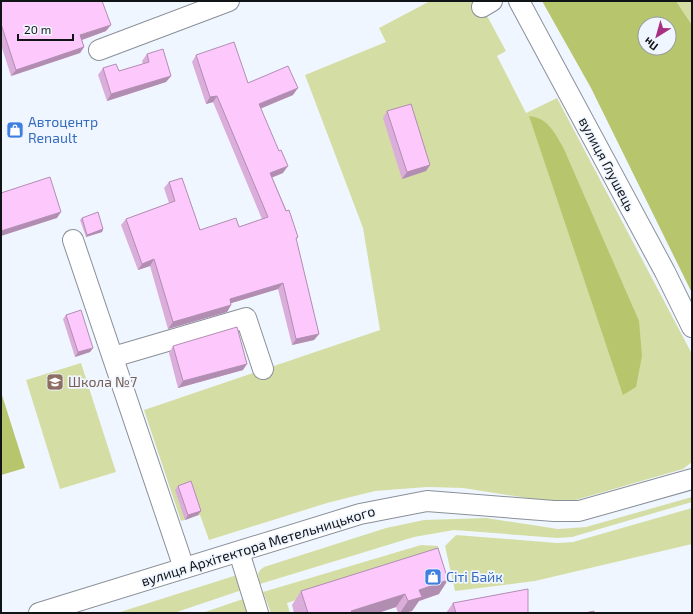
<svg xmlns="http://www.w3.org/2000/svg" width="693" height="614" viewBox="0 0 693 614" font-family="'Exo 2',sans-serif">
	<style>
		.green { fill: #d4dea4 }
		.forest { fill: #b7c56d; fill-rule: evenodd }
		.lines { fill: none; stroke-linecap: round; stroke-linejoin: round }
		.minor-casing { stroke: #8a9098; stroke-width: 22 }
		.minor { stroke: #fff; stroke-width: 20 }
		.wall { fill: #daadda }
		.shaded-wall { fill: #b18db1 }
		.building { fill: #fdc9fd; stroke: #b18db1 }
		.labels { text-anchor: middle; stroke-width: 3.5; stroke-linejoin: round; paint-order: stroke }
		.shop-label { font-size: 14px; fill: #366cbe; stroke: #f0f6ff; text-anchor: start }
		.street-label { font-size: 14px; fill: #111416; stroke: #f0f6ff }
		.education-label { font-size: 14px; fill: #785e54; stroke: #f0f6ff; text-anchor: start }
	</style>
	<rect width="100%" height="100%" fill="#f0f6ff"/>
	<g class="green">
		<polygon points="430,1 479,1 506,51 497,56 526,113 557,98 692,354 692,462 683,469 572,501 552,502 463,488 427,487 375,491 327,503 209,540 200,515 181,521 144,410 380,330 363,228 305,75 386,42 379,28"/>
		<polygon points="676,1 692,1 692,25"/>
		<polygon points="81,363 116,472 60,489 26,380"/>
		<polygon points="692,497 692,502 572,537 557,538 454,530 414,537 260,584 258,574 260,570 264,567 386,528 424,520 486,518 558,529 586,527"/>
		<polygon points="692,508 692,544 535,581 455,591 445,546 456,535 557,543 573,542"/>
		<polygon points="421,545 438,546 441,567 430,557 287,603 290,613 271,613 263,592"/>
		<polygon points="237,575 242,590 174,613 117,613"/>
		<polygon points="246,598 251,613 202,613"/>
	</g>
	<g class="forest">
		<path d="M 542,1 L 676,1 L 692,25 L 692,293 L 591,88 ZM 645,24 L 669,24 L 669,48 L 645,48 Z"/>
		<path d="M 529,116 C 548,118 554,132 563,147 L 639,321 L 642,356 L 636,387 L 623,395 Z"/>
		<polygon points="1,392 25,468 1,475"/>
	</g>
	<g class="lines">
		<g class="minor-casing">
			<g id="minor">
				<polyline points="519,1 665,272 692,327"/>
				<polyline points="482,7 492,1"/>
				<polyline points="99,50 229,1"/>
				<polyline points="73,240 184,568"/>
				<polyline points="113,357 246,318 263,369"/>
				<polyline points="239,552 258,613"/>
				<polyline points="39,613 360,514 427,501 554,511 579,511 692,479"/>
			</g>
		</g>
		<use href="#minor" class="minor"/>
	</g>
	<g class="wall">
		<polygon points="1,1 106,31 82,40 84,47 80,53 11,76 1,45"/>
		<polygon points="147,54 171,76 166,82 107,101 98,75 103,68 119,71 143,64 142,61"/>
		<polygon points="196,55 248,83 293,95 261,108 283,173 272,177 298,237 296,240 319,334 314,340 292,345 278,289 231,303 231,305 227,312 168,329 150,266 138,270 121,225 126,219 169,203 164,188 169,182 200,230 239,227 262,219 213,102 206,104 192,62"/>
		<polygon points="387,111 430,165 426,171 402,179 383,118"/>
		<polygon points="82,218 103,229 102,232 86,237 80,220"/>
		<polygon points="66,315 93,348 90,352 75,357 63,319"/>
		<polygon points="173,346 243,370 178,388 169,353"/>
		<polygon points="178,486 198,515 185,520 175,490"/>
		<polygon points="301,591 439,594 419,601 412,611 404,613 398,613 396,607 378,613 294,613 292,605"/>
		<polygon points="453,603 528,613 446,613"/>
	</g>
	<g class="shaded-wall">
		<polygon points="111,25 106,31 76,42 80,35"/>
		<polygon points="84,47 80,53 11,76 16,70"/>
		<polygon points="171,76 166,82 107,101 111,94"/>
		<polygon points="298,88 293,95 255,111 259,104"/>
		<polygon points="217,96 213,102 206,104 210,97"/>
		<polygon points="430,165 426,171 402,179 407,172"/>
		<polygon points="288,166 283,173 266,180 270,173"/>
		<polygon points="61,212 57,218 1,236 1,231"/>
		<polygon points="103,229 102,232 86,237 87,235"/>
		<polygon points="154,259 150,266 138,270 142,264"/>
		<polygon points="283,283 278,289 225,305 230,299"/>
		<polygon points="231,305 227,312 168,329 173,322"/>
		<polygon points="319,334 314,340 292,345 296,339"/>
		<polygon points="93,348 90,352 75,357 78,352"/>
		<polygon points="247,364 243,370 178,388 183,381"/>
		<polygon points="201,511 198,515 185,520 188,515"/>
		<polygon points="448,580 439,594 419,601 412,611 404,613 400,613 408,601 419,590"/>
		<polygon points="405,594 396,607 378,613 350,613 351,611"/>
	</g>
	<g class="building">
		<polygon points="1,1 102,1 111,25 80,35 84,47 16,70 1,24"/>
		<polygon points="234,42 248,83 288,66 298,88 259,104 279,151 281,150 288,166 270,173 286,211 289,210 298,237 296,238 319,334 296,339 283,283 230,299 231,305 173,322 154,259 142,264 126,219 175,201 169,182 182,178 200,230 236,218 239,227 268,217 217,96 210,97 196,55"/>
		<polygon points="163,49 171,76 111,94 103,68 116,64 119,71 149,62 147,54"/>
		<polygon points="411,104 430,165 407,172 387,111"/>
		<polygon points="50,177 61,212 1,231 1,193"/>
		<polygon points="98,212 103,229 87,235 82,218"/>
		<polygon points="81,310 93,348 78,352 66,315"/>
		<polygon points="237,327 247,364 183,381 173,346"/>
		<polygon points="191,481 201,511 188,515 178,486"/>
		<polygon points="438,548 448,580 419,590 422,597 408,601 405,594 351,611 352,613 308,613 301,591"/>
		<polygon points="528,589 528,613 456,613 453,603"/>
		<polygon points="594,611 594,613 585,613"/>
	</g>
	<defs>
		<g id="shop-square" transform="scale(0.9)"><rect x="-9" y="-9" width="18" height="18" rx="4" fill="#3f7fe0" stroke="#f0f6ff"/><path d="M-5-2.5h2.3a2.7 3.5 0 0 1 5.4 0H5L5.5 6h-11ZM-1.5-2.5h3a1.5 2.3 0 0 0-3 0Z" fill="#fff"/></g>
		<g id="school-square" transform="scale(0.9)"><rect x="-9" y="-9" width="18" height="18" rx="4" fill="#8d6e63" stroke="#f0f6ff"/><path d="M0-5L7-2L0 1L-7-2ZM-4 1L0 2.5L4 1V4Q0 6-4 4Z" fill="#fff"/></g>
	</defs>
	<g fill-rule="evenodd">
		<use href="#shop-square" x="15" y="130"/>
		<use href="#school-square" x="55" y="382"/>
		<use href="#shop-square" x="433" y="577"/>
	</g>
	<g class="labels">
		<g class="shop-label">
			<text x="28" y="127">Автоцентр<tspan x="28" dy="16">Renault</tspan></text>
			<text x="446" y="582">Сіті Байк</text>
		</g>
		<g class="street-label">
			<text transform="translate(607 164) rotate(62)" y="5">вулиця Глушець</text>
			<text transform="translate(258 546) rotate(-17)" y="5">вулиця Архітектора Метельницького</text>
		</g>
		<g class="education-label">
			<text x="68" y="387">Школа №7</text>
		</g>
	</g>
	<rect width="693" height="614" fill="none" stroke="#111416" stroke-width="4"/>
	<g transform="translate(657 36) rotate(217)"><circle r="19" fill="#f0f6ff" stroke="#979ca2"/>
	<path d="M0-3L7 15L0 10L-7 15Z" fill="#a92f83"/>
	<text y="-6" font-size="11" font-weight="bold" text-anchor="middle" fill="#111416">Пн</text>
	</g>
	<path d="M18 34v6h55v-6" fill="none" stroke="#111416" stroke-width="2"/>
	<text x="24" y="34" font-size="12" fill="#111416" stroke="#f0f6ff" stroke-width="3" paint-order="stroke">20 m</text>
</svg>
